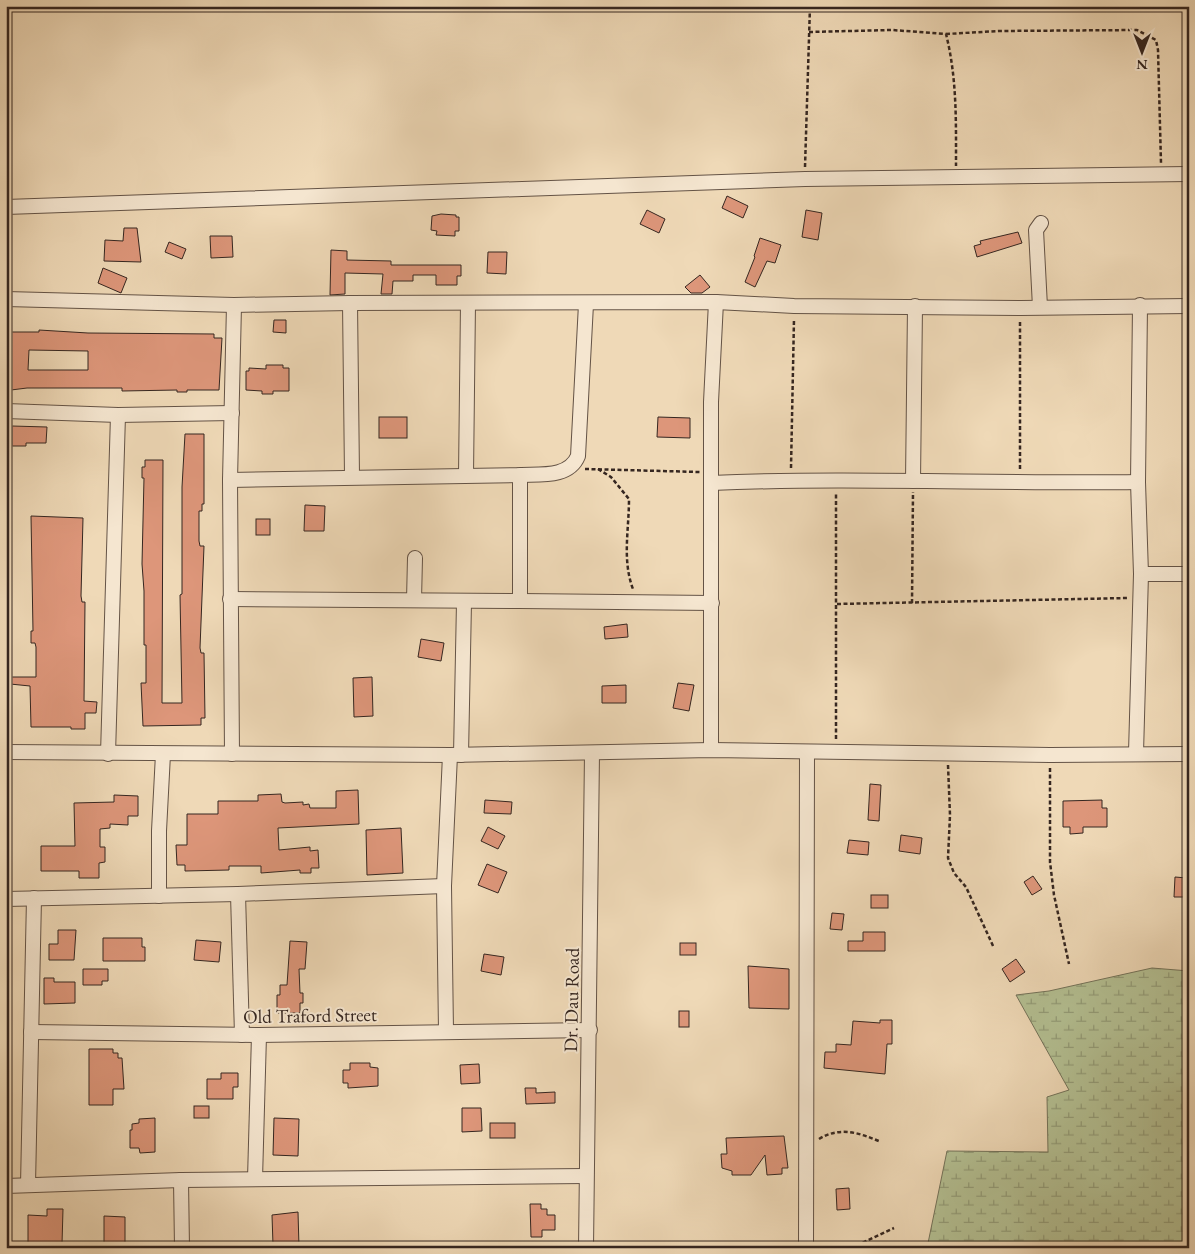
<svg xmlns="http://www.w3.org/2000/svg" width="1195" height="1254" viewBox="0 0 1195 1254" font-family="'EB Garamond',serif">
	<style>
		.wetland { fill: url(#wetland-marsh); stroke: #74735a }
		.building { fill: #dd967a; stroke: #352620; fill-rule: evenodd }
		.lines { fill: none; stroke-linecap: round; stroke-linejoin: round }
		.minor-casing { stroke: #645346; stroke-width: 16 }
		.path { stroke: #352620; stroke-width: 2.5; stroke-dasharray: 4 2.5; stroke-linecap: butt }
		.minor { stroke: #f5e6d0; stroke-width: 14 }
		.labels { text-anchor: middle; stroke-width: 4; stroke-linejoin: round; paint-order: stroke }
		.street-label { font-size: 19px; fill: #352620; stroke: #f5e6d0 }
	</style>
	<defs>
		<pattern id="wetland-marsh" width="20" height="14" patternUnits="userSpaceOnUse" patternTransform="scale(1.25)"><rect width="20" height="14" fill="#b4c093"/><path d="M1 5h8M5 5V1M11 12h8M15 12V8" fill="none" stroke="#939c78"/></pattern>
	</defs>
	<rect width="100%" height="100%" fill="#efd9b7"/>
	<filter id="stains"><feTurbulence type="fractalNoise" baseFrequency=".004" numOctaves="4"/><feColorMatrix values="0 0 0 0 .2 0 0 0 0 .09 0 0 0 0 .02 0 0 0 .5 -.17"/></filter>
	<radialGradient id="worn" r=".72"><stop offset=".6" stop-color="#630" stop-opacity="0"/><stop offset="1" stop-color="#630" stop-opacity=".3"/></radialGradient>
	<polygon class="wetland" points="1152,968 1189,971 1189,1248 927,1248 947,1151 1048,1152 1047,1097 1069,1090 1016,995 1049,991"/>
	<g class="building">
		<polygon points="727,196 748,206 743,218 722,208"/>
		<polygon points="647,210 665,219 659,233 640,224"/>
		<polygon points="806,210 822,213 818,240 802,237"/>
		<polygon points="441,214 456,215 456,217 459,217 459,231 455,231 455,236 436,235 437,231 431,230 432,216"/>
		<polygon points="124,228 137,228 141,262 104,261 105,240 123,241"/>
		<polygon points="1018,232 1022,243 977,257 974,246 981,244 980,241"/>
		<polygon points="210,236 232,236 233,257 211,258"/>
		<polygon points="760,238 781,245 775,263 767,261 755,287 745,282 755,257 754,256"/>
		<polygon points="169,242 186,249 182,259 165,252"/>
		<polygon points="331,250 347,251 347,260 391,261 391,265 461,265 461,276 457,276 457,285 436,285 436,275 413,275 413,281 393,281 392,294 381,294 383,274 345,273 345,294 330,295"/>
		<polygon points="488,252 507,252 506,274 487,273"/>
		<polygon points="103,268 127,278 121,293 98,283"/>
		<polygon points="700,275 710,287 702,293 691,293 685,287"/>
		<polygon points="274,320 286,320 286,333 273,332"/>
		<path d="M 39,330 L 88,333 L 214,334 L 214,338 L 222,338 L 219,390 L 187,390 L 187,392 L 177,392 L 177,390 L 122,391 L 122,388 L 27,388 L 11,390 L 11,388 L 6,388 L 6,370 L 11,370 L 11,350 L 6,350 L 6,332 L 39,332 ZM 29,350 L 88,351 L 88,370 L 28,370 Z"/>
		<polygon points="266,365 283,365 283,368 289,368 289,391 273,391 273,394 262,394 262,391 246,390 246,371 249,371 249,368 266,369"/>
		<rect x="379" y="417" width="28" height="21"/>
		<polygon points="658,417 690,418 690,438 657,437"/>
		<polygon points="12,426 47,427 46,443 26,443 26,446 12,446"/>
		<polygon points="185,434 204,434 204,504 202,504 202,511 199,511 199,541 200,546 204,546 200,648 201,653 204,653 205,718 201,718 201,725 143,726 141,683 146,683 146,645 144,645 144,591 142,564 144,478 142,478 142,467 145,467 145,460 163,460 162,703 182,703 180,595 182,594 182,487"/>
		<polygon points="305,505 325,506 324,531 304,531"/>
		<polygon points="31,516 83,518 81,596 82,602 85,602 84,701 97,702 96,713 85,713 85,729 71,729 71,727 31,727 30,686 10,684 10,677 36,677 36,647 35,643 31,643 31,631 33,631"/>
		<rect x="256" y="519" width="14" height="16"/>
		<polygon points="627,624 628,637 605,639 604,627"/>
		<polygon points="421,639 444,643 441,661 418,657"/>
		<polygon points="372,677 373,716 354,717 353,678"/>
		<polygon points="678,683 694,685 689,711 673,708"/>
		<polygon points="626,685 626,703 602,703 602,686"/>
		<polygon points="870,784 881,785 879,821 868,820"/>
		<polygon points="358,790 359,824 278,828 279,850 310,847 310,851 318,850 319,868 311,868 311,873 300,873 300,870 261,873 261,866 229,866 229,870 185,871 185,865 177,865 176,845 187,845 187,814 218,814 218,801 258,801 258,795 281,794 282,802 285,803 303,802 303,805 309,804 310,808 336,808 336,791"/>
		<polygon points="114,795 138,796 138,816 128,816 128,825 110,824 110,828 100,829 100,847 105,847 105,862 99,863 99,878 79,878 79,871 41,871 41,846 75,846 74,803 114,802"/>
		<polygon points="485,800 512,802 511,814 484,813"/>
		<polygon points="1102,800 1102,808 1107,808 1107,827 1083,827 1083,833 1070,834 1070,827 1063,827 1063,801"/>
		<polygon points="488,827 505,836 498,849 481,841"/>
		<polygon points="401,828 403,873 367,875 366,830"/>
		<polygon points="901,835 922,838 920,854 899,851"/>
		<polygon points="849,840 869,842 868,855 847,853"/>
		<polygon points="487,864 507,872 498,893 478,885"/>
		<polygon points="1033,876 1042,889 1032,895 1024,882"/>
		<polygon points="1175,877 1187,878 1186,897 1174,897"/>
		<rect x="871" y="895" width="17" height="13"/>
		<polygon points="832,913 844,914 842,930 830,929"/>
		<polygon points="58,930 76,930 74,960 49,960 49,944 58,944"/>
		<polygon points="863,932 885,932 885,951 848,951 848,941 863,941"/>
		<polygon points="103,938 142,938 142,947 145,947 145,961 103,961"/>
		<polygon points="196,940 221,942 219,962 194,960"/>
		<polygon points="290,941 307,942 305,969 299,969 300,993 303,993 303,1003 300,1003 300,1013 277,1013 277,995 280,995 280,985 287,985"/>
		<rect x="680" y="943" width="16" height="12"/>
		<polygon points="484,954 504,957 501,975 481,971"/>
		<polygon points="1016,959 1025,972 1010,982 1002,969"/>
		<polygon points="748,966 789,969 789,1009 749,1008"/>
		<polygon points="83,969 108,969 108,981 102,981 102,985 83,985"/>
		<polygon points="44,978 54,978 54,982 75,982 75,1003 44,1004"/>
		<rect x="679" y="1011" width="10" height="16"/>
		<polygon points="880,1020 892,1020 892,1044 887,1044 885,1074 824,1068 825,1052 836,1052 836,1044 851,1045 853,1021 880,1023"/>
		<polygon points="89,1049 113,1049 113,1053 118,1053 118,1058 122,1058 124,1089 113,1089 113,1105 89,1105"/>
		<polygon points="350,1063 370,1063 370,1067 378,1068 378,1086 348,1088 348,1083 343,1083 343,1070 350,1070"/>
		<polygon points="479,1064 480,1083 461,1084 460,1065"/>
		<polygon points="221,1073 238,1073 238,1087 233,1087 233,1099 207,1099 207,1079 221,1079"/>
		<polygon points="525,1088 536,1088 536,1093 555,1092 555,1103 526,1104"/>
		<rect x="194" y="1106" width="15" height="12"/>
		<polygon points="462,1108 481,1108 482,1131 462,1132"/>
		<polygon points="155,1118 155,1152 140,1153 139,1148 130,1148 130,1130 132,1130 132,1124 139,1123 139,1119"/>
		<polygon points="274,1118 299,1119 298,1156 273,1155"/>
		<rect x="490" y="1123" width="25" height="15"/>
		<polygon points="784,1136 788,1168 782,1168 782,1174 767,1175 765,1155 751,1175 732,1175 732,1171 722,1168 721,1154 727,1154 726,1138"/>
		<polygon points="849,1188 850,1209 837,1210 836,1189"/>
		<polygon points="530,1204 541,1204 541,1209 547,1209 547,1215 555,1215 555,1230 542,1230 542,1237 531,1237"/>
		<polygon points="47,1209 63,1209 62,1244 28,1245 28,1215 47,1216"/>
		<polygon points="298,1212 299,1247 273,1245 272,1215"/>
		<polygon points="104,1216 125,1217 125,1247 104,1247"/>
	</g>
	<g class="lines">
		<g class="minor-casing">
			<g id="minor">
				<polyline points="6,207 805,179 1189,174"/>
				<polyline points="6,299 234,305 350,303 716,302 794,306 1021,308 1189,306"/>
				<polyline points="350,303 352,476"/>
				<polyline points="1040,307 1036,230 1041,223"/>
				<polyline points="6,411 118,415 232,413"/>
				<polyline points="466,475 468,303"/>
				<path d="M 230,480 L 520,475 C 540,474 569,478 578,456 L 586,304"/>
				<polyline points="913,481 915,306"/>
				<path d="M 711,483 C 853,477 996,484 1138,482"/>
				<polyline points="1141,574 1189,574"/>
				<polyline points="230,599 520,601 520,475"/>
				<polyline points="414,600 415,558"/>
				<polyline points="520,601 712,603"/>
				<polyline points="711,750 711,402 716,302"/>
				<polyline points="6,752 450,755 711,750 1050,755 1189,754"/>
				<polyline points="1136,753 1141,574 1138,482 1140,305"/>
				<polyline points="108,754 118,415"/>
				<polyline points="232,754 230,480 234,305"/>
				<polyline points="461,755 464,602"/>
				<polyline points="238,894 242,1035"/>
				<polyline points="159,896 159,831 163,754"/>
				<polyline points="6,899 238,894 444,886"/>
				<polyline points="446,1031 444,886 450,755"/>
				<polyline points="31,1032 259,1035 590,1030"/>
				<polyline points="255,1179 259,1035"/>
				<polyline points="181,1180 182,1248"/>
				<polyline points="28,1185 34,898"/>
				<polyline points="6,1186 181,1180 585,1176"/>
				<polyline points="586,1248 592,753"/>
				<polyline points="806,1248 807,752"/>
			</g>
		</g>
		<g class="path">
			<path d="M 809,32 L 892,30 L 946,34 C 957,78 956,121 956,166"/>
			<polyline points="946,34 998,31 1137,30 1156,40 1158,50 1161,163"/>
			<polyline points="805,167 810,6"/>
			<polyline points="791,468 794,319"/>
			<polyline points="585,469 700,472"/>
			<path d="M 598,469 L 611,477 L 629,499 C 629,530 622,560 633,589"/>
			<polyline points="1020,469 1020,320"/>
			<polyline points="912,603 913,492"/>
			<polyline points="837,604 1128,598"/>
			<polyline points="836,739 836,492"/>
			<polyline points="948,765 950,815 948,858 954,873 966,887 994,948"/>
			<polyline points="1050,768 1050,862 1054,895 1069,964"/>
			<path d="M 819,1139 C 840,1126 860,1133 881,1142"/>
			<polyline points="851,1248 894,1228"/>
		</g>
		<use href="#minor" class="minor"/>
	</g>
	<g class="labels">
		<g class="street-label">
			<text transform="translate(571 1000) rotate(-89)" y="7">Dr. Dau Road</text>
			<text transform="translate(310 1015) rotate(-1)" y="7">Old Traford Street</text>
		</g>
	</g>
	<rect width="1195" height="1254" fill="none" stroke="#efd9b7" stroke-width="25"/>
	<rect x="8" y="8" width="1180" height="1239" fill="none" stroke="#352620" stroke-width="2.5"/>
	<rect x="12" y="12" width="1170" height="1229" fill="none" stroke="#352620"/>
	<g transform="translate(1142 52) rotate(180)" stroke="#f5e6d0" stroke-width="4" paint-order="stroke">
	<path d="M0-4L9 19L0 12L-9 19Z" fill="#352620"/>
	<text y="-8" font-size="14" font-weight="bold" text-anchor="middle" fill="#352620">N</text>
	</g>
	<rect width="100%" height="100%" filter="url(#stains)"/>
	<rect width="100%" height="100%" fill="url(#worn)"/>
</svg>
